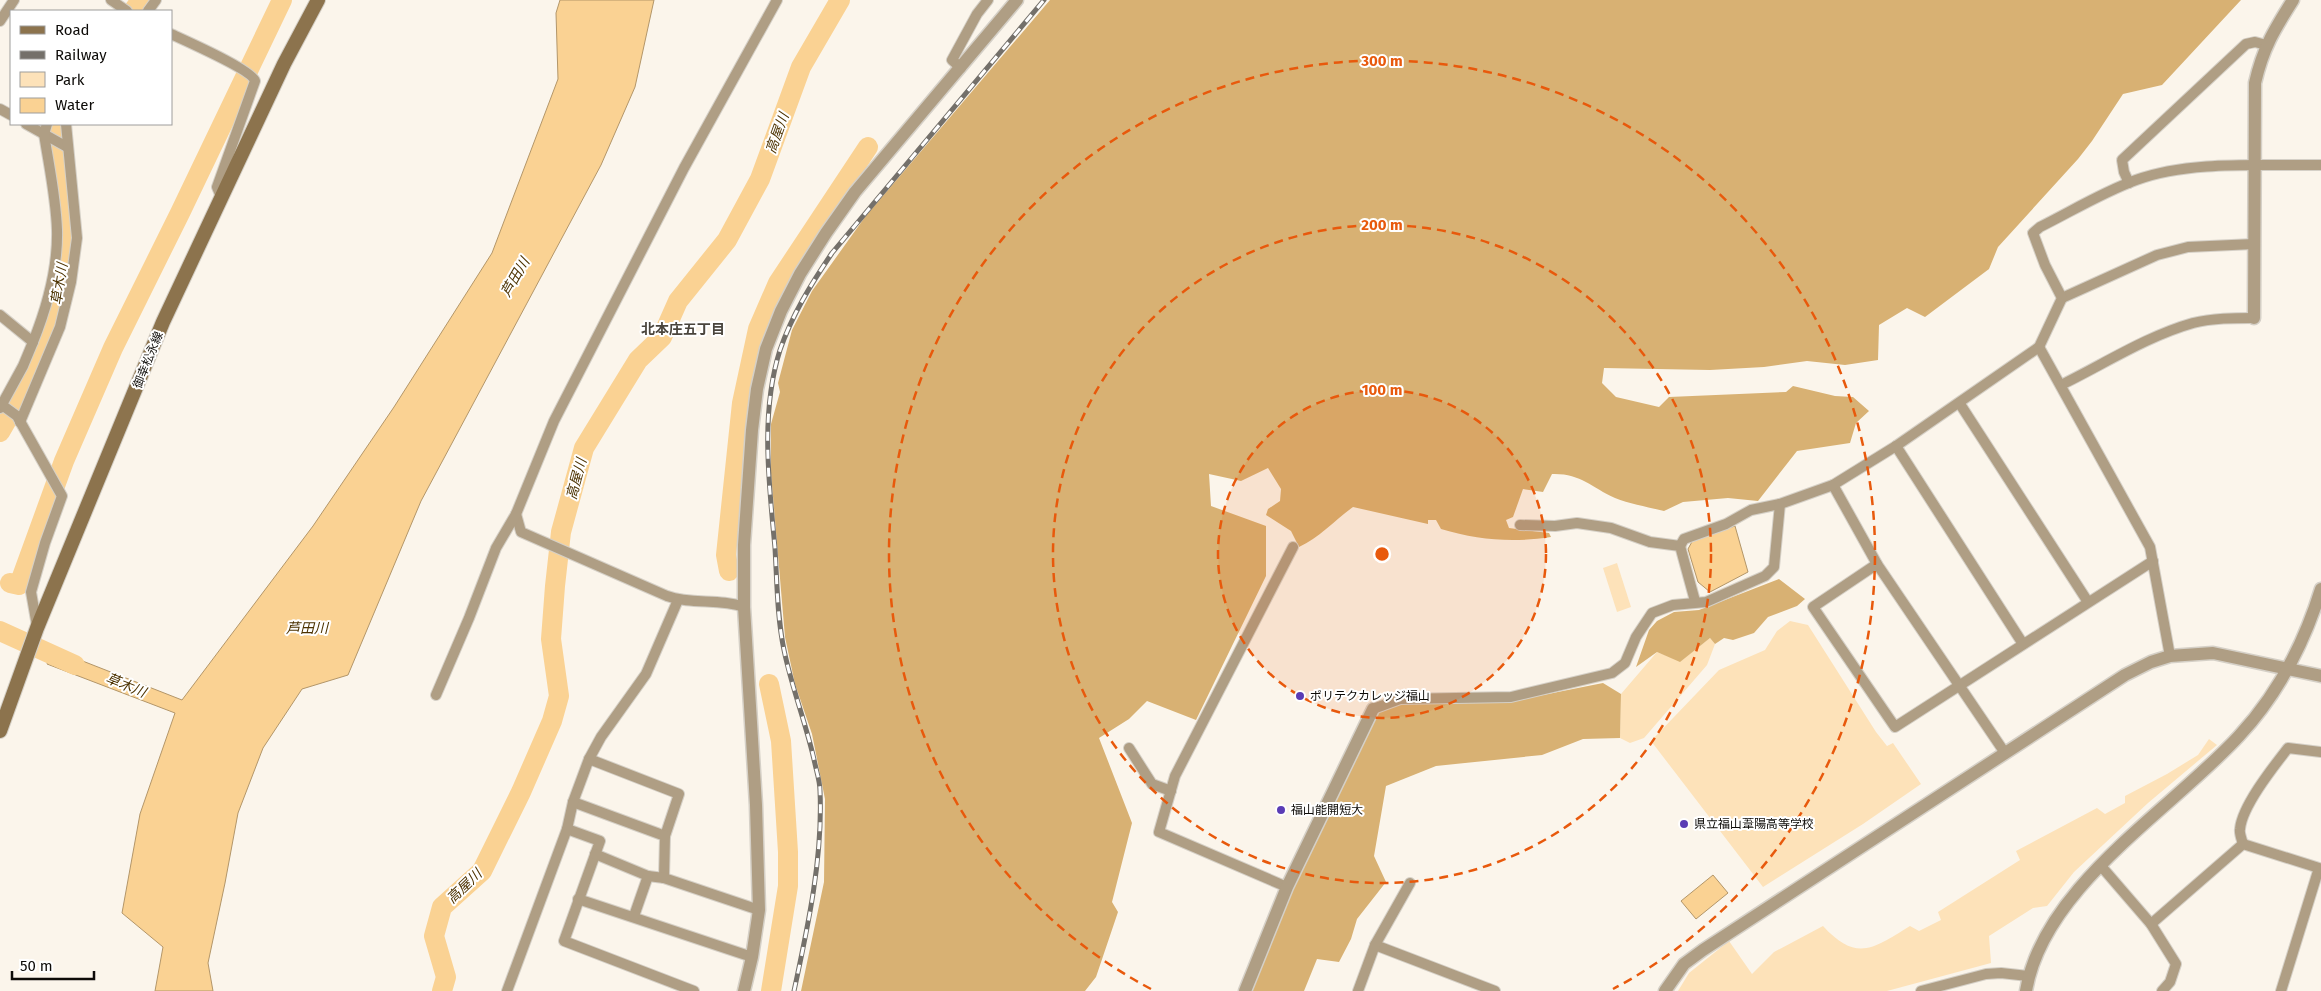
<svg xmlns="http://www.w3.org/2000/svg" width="2321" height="991" viewBox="0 0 2321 991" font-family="'Fira Sans','Noto Sans JP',sans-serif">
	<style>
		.green { fill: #fde2b9 }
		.forest { fill: #d8b173 }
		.water { fill: #fad293; stroke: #b39669 }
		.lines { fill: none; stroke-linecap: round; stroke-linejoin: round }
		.river { stroke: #fad293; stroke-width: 20 }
		.minor-casing { stroke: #d5d0c7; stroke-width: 12 }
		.tertiary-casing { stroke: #d5d0c7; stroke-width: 15 }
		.secondary-casing { stroke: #d5d0c7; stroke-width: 16 }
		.minor { stroke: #af9e84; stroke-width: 10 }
		.tertiary { stroke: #af9e84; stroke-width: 12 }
		.secondary { stroke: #8c734d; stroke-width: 14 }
		.rail-casing { stroke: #74706a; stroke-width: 5 }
		.rail { stroke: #fff; stroke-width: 3; stroke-dasharray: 9; stroke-linecap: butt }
		.ring { fill: none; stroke: #e8590c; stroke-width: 2.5; stroke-dasharray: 9 6 }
		.poi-dot { fill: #5a3cb5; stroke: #fff; stroke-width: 2 }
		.labels { text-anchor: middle; stroke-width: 4; stroke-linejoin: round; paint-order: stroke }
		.street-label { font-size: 12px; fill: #0d0b08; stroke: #fff }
		.poi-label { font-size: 12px; fill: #0d0b08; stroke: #fff; text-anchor: start }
		.water-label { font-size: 14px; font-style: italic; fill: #4c3200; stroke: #fff }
		.neighbourhood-label { font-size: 14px; font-weight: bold; fill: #4a453d; stroke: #fff }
		.centre { fill: #e8590c; stroke: #fff; stroke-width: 2.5 }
		.ring-label { font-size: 15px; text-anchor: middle; font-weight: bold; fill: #e8590c; stroke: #fff; stroke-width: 4; stroke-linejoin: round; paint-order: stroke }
	</style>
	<rect width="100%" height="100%" fill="#fbf5eb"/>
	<g class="green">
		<polygon points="1617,563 1631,607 1617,612 1603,568"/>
		<polygon points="1790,621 1808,625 1876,732 1887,746 1893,743 1921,784 1863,824 1763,887 1651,741 1719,670 1765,650 1777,631"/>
		<polygon points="1710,638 1715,644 1707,665 1644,738 1630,743 1620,738 1621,694 1657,652 1680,661"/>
		<path d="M 2209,739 L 2217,745 L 2148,803 L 2074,872 L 2047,906 L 2033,908 L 1989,936 L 1991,963 L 1887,991 L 1678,991 L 1689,973 L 1729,941 L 1752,974 L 1774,952 L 1823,926 C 1857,963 1874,948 1910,926 L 1919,931 L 1941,920 L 1938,912 L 2020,860 L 2016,851 L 2097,808 L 2105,814 L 2125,803 L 2125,796 L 2167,774 L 2198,755 Z"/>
	</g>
	<g class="forest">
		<path d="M 1050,0 L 2241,0 L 2162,85 L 2123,94 L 2092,141 L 2078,159 L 1998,247 L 1989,269 L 1925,317 L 1907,308 L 1879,325 L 1878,360 L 1845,365 L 1807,361 L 1764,367 L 1710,370 L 1604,368 L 1602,383 L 1616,397 L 1659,407 L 1669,397 L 1786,392 L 1793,386 L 1835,396 L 1853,397 L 1869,411 L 1856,423 L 1850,443 L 1797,451 L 1758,501 L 1728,498 L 1683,502 L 1664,511 C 1648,507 1630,504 1615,498 C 1591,487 1580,473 1552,474 L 1543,492 L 1523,489 L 1513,517 L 1506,520 L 1509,528 L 1549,533 L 1551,537 C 1512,543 1478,540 1441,529 L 1436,520 L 1428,520 L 1428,524 L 1353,507 C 1335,520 1319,538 1299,547 L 1291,531 L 1266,515 L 1268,509 L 1280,501 L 1281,489 L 1268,468 L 1241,481 L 1209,474 L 1211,506 L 1266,526 L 1266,576 L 1196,720 L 1147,701 L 1129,719 L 1099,738 L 1132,823 L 1112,902 L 1118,912 L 1096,977 L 1085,991 L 801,991 L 824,882 L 825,799 L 812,734 L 795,684 L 785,637 L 771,473 L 771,424 L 780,392 L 778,383 L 792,330 L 812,291 L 865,217 Z"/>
		<polygon points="1779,579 1805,599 1797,606 1768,617 1754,633 1733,640 1724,638 1715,644 1710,638 1680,662 1657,652 1636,667 1649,630 1657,621 1674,612 1699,610"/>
		<polygon points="1603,683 1621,694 1620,738 1583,739 1542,755 1436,766 1386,786 1374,856 1386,882 1357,919 1351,939 1339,962 1317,959 1304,991 1251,991 1289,889 1374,712 1403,702 1513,701"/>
	</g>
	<g class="water">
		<polygon points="560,0 654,0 635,87 601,165 421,501 348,675 302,689 263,748 238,813 225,883 208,963 213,991 155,991 163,947 122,913 140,814 175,713 47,664 52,649 182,700 313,526 394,407 492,253 558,79 556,13"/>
		<polygon points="1735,526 1748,572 1710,592 1698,582 1688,549 1694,538"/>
		<polygon points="1713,875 1728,893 1696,919 1681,901"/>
	</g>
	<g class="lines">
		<g class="river">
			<polyline points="133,11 141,0"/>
			<polyline points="0,432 31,378 57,306 67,234 57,130 58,124"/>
			<polyline points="729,571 726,555 742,403 758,329 778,283 868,147"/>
			<polyline points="10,583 19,585 64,461 113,348 180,213 282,0"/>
			<polyline points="0,631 75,665"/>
			<polyline points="769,684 781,741 788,852 788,886 771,991"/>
			<polyline points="442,991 446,977 434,936 442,907 482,871 521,792 552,721 559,696 551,639 555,586 561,532 584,448 638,360 662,337 678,301 727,240 760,179 801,67 840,0"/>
		</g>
		<g class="minor-casing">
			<g id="minor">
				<polyline points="111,0 127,11"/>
				<polyline points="148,11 156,0"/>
				<polyline points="0,21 14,0"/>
				<path d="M 171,34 C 186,41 252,70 255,81 L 217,187 L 222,199"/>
				<polyline points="961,68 952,60 977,14 988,0"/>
				<polyline points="0,109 11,115"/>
				<polyline points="26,124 67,147"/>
				<polyline points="2129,183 2124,172 2122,160 2246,44 2255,42 2266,45"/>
				<polyline points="2062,298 2157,255 2188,247 2254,244"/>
				<polyline points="0,315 33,342 23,366 0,408"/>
				<path d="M 33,342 C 47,307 58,267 57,230 C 56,198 49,166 44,134 L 47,124"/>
				<polyline points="2039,347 2150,547 2170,656"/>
				<path d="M 2061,385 C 2104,364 2147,336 2193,323 C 2213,318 2234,318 2254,318"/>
				<polyline points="1960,404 2088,602"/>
				<polyline points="2,405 17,416 62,496 45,543 31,592 37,626"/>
				<polyline points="20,422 60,327 71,282 77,238 66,124"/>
				<polyline points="1896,446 2023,644"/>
				<polyline points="1833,485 1877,564 2005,753"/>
				<path d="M 516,514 L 521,532 L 667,596 C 692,605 719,598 744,607"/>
				<polyline points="1520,525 1555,526 1577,523 1611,528 1650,542 1680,546 1695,601"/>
				<polyline points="1680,546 1684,539 1726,524 1751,510 1780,504"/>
				<polyline points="1877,564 1813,607 1895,727 2153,561"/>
				<polyline points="436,695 469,618 496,548 516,514 554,421 684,168 777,0"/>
				<path d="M 1373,709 L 1400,699 L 1511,697 L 1612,673 L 1625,663 L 1636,637 L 1652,613 L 1673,605 L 1706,602 L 1765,576 L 1774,567 L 1780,504 L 1833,485 L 1896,446 L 2039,347 L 2062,298 L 2045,265 L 2033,233 L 2040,227 C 2072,211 2103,192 2136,180 C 2190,160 2263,166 2321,165"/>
				<polyline points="1129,748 1152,784 1171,791"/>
				<polyline points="589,759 679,794 665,836"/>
				<polyline points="573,802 665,836 664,878"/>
				<polyline points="567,829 600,841 564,941 694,991"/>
				<path d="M 2243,844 C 2242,840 2239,833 2240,829 C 2242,806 2274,766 2288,748 L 2321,752"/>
				<polyline points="595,854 648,876 664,878 759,910"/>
				<polyline points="2101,866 2151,924 2176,964 2170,982 2162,991"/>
				<polyline points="1287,887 1159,832 1175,776 1293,547"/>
				<polyline points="578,899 752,957"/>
				<polyline points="634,916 648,876"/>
				<polyline points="2151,924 2243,844 2319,868 2281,991"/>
				<polyline points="1375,945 1495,991"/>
				<polyline points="507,991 567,829 573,802 589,759 601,737 646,674 678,600"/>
				<polyline points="1358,991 1375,945 1410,883"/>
				<polyline points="1921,991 1986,974 2001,973 2028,976"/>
			</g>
		</g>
		<g class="tertiary-casing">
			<g id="tertiary">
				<path d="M 2254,318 L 2255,83 C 2263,48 2274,30 2293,0"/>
				<polyline points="744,991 752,957 759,910 756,805 744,607 744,545 752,430 757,389 766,349 781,311 800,274 826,233 855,192 1017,0"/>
				<polyline points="1245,991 1287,887 1373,709"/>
				<polyline points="1665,991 1684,964 1703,950 2125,675 2151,662 2170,656 2213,653 2321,676"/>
				<path d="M 2026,991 C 2043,887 2171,810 2239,736 C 2279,693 2304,644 2321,589"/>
			</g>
		</g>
		<g class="secondary-casing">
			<polyline id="secondary" points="0,731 37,628 163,322 284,64 318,0"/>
		</g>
		<use href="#minor" class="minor"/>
		<use href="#tertiary" class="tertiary"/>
		<use href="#secondary" class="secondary"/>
		<g class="rail-casing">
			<path id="rail" d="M 794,991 C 808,926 823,857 820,791 C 820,782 817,773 815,764 C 807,726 792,689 784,650 C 777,617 777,581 775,548 C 769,483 760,413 780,350 C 792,315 811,284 832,253 L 1044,0"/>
		</g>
		<use href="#rail" class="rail"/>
	</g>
	<circle cx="1382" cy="554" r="164" fill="#e8590c" fill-opacity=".12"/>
	<g class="ring">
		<circle cx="1382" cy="554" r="164"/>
		<circle cx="1382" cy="554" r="329"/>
		<path d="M1151 989A493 493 0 1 1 1613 989"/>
	</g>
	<g class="poi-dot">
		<circle cx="1300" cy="696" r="5"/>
		<circle cx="1281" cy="810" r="5"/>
		<circle cx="1684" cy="824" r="5"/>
	</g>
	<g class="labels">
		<g class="street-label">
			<text transform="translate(148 360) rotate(-68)" y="4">御幸松永線</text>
		</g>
		<g class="poi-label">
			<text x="1310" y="700">ポリテクカレッジ福山</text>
			<text x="1291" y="814">福山能開短大</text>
			<text x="1694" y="828">県立福山葦陽高等学校</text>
		</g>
		<g class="water-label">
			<text transform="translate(777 133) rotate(-70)" y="5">高屋川</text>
			<text transform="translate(515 277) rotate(-60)" y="5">芦田川</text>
			<text transform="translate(59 284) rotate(-81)" y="5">草木川</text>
			<text transform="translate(576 479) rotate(-75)" y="5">高屋川</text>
			<text x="307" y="633">芦田川</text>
			<text transform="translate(126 685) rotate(22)" y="5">草木川</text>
			<text transform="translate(464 886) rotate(-44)" y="5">高屋川</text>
		</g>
		<g class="neighbourhood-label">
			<text x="683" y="334">北本庄五丁目</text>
		</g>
	</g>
	<circle cx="1382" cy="554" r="8" class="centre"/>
	<g class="ring-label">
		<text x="1382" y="66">300 m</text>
		<text x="1382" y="230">200 m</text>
		<text x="1382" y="395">100 m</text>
	</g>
	<rect x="10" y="10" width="162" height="115" fill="#ffffff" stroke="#9e9d9c"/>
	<rect x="20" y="26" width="25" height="8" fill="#8c734d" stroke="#9e9d9c"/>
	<text x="55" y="35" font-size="15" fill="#0d0b08">Road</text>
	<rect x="20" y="51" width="25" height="8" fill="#74706a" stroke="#9e9d9c"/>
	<text x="55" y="60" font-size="15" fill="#0d0b08">Railway</text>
	<rect x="20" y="72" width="25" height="15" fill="#fde2b9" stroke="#9e9d9c"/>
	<text x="55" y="85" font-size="15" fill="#0d0b08">Park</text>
	<rect x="20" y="98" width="25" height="15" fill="#fad293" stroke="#9e9d9c"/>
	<text x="55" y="110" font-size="15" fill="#0d0b08">Water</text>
	<path d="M12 971v8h82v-8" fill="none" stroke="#0d0b08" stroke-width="2.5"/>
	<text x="20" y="971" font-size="15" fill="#0d0b08" stroke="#ffffff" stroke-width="4" paint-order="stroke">50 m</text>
</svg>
